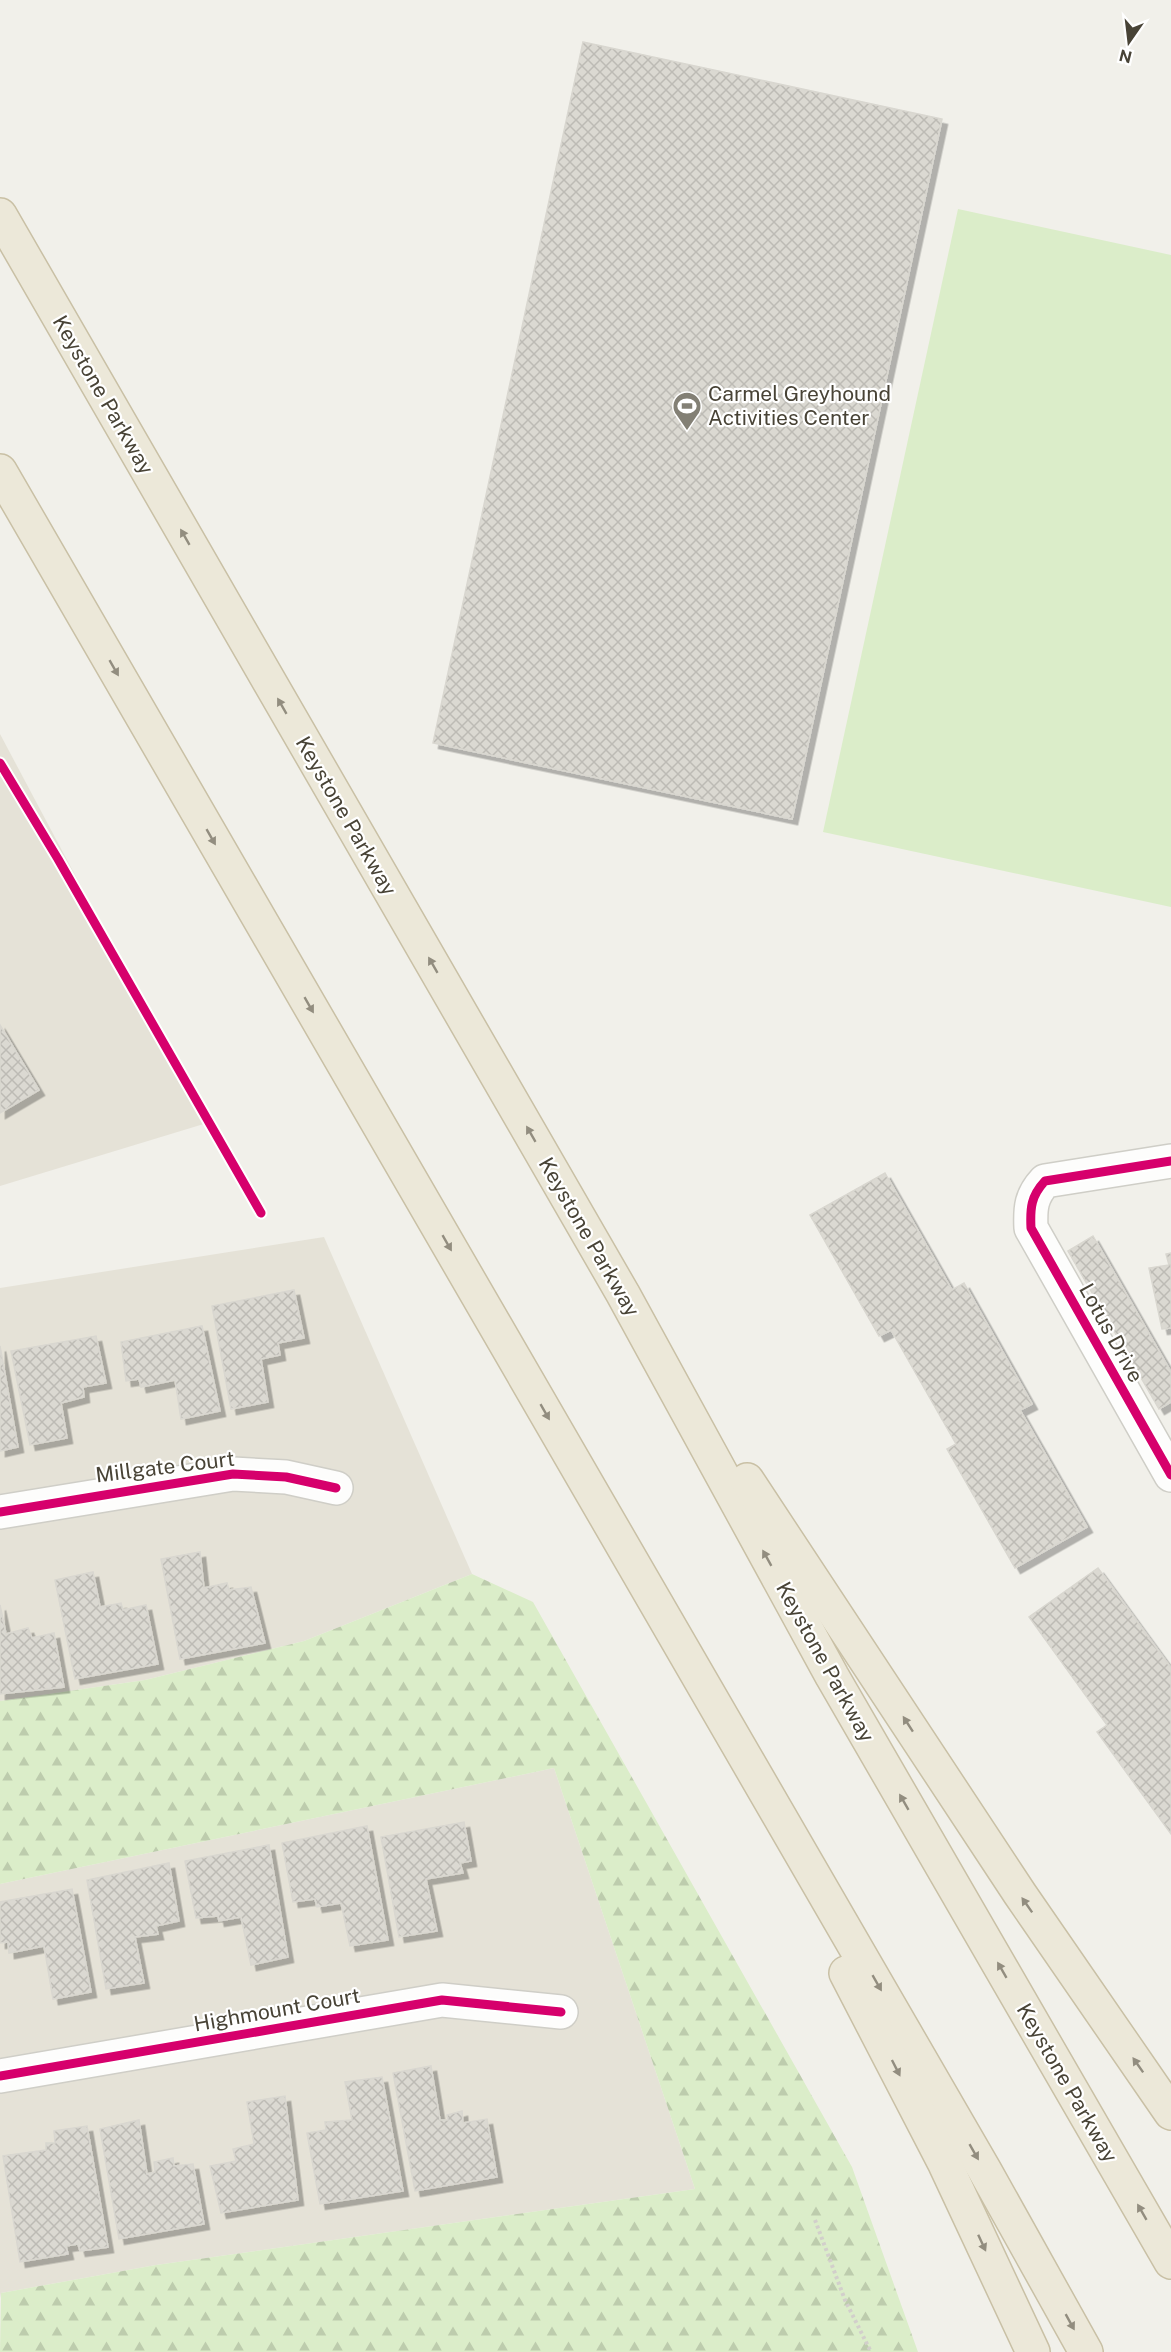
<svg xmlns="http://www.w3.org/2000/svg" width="1171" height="2352" viewBox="0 0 1171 2352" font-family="'Public Sans',sans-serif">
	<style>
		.residential { fill: #e5e2d7 }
		.grass { fill: #dbedc9 }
		.forest { fill: url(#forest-firs) }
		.building { fill: url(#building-cross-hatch); stroke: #d9d7d0; stroke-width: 1.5; filter: url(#shadow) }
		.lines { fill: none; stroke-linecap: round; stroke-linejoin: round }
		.minor-casing { stroke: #cfcec7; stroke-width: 36 }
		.highway-casing { stroke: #c9c0a5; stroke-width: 36 }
		.path { stroke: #d2cfcb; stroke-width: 4; stroke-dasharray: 3 3; stroke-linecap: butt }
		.minor { stroke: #fdfdfc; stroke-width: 33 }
		.highway { stroke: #ece8d9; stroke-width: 33 }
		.cycleway-casing { stroke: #fff; stroke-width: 13 }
		.cycleway { stroke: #d6006c; stroke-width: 9 }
		.oneway { fill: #928d7f }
		.labels { text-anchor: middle; stroke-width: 4.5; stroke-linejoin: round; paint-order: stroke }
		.poi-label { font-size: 21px; fill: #484336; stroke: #fff; text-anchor: start }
		.street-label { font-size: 21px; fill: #484336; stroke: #fff }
	</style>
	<defs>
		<pattern id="forest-firs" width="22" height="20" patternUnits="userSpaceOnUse" patternTransform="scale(1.5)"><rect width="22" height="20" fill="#dbedc9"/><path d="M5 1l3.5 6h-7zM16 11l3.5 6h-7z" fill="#bdccad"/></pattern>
		<pattern id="building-cross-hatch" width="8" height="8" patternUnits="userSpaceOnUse" patternTransform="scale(1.5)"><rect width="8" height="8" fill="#dbd9d2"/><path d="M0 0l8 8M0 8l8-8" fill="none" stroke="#bdbbb5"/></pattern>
		<filter id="shadow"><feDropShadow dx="5.5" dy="5.5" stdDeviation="0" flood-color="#0004"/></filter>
	</defs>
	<rect width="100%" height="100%" fill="#f1f0ea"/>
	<g class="residential">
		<polygon points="0,734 207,1123 0,1186"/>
		<polygon points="324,1237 472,1574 304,1641 145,1680 0,1701 0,1288"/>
		<polygon points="554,1768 695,2189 156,2265 1,2293 0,2298 0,1884"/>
	</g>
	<polygon class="grass" points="958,209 1171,255 1171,907 823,832"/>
	<polygon class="forest" points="472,1574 533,1602 852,2167 918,2352 0,2352 1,2293 156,2265 695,2189 554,1768 0,1884 0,1701 145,1680 304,1641"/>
	<g class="building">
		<polygon points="583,42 942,119 792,819 433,743"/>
		<polygon points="0,1025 39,1090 0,1113"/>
		<polygon points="885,1173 952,1290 964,1283 1032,1404 1020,1410 1087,1527 1015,1568 947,1449 956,1444 891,1330 879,1336 810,1215"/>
		<polygon points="1093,1236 1171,1372 1171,1402 1159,1409 1068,1251"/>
		<polygon points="1171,1253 1171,1328 1162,1329 1149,1268 1169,1265 1166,1254"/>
		<polygon points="294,1290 304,1338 278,1343 280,1355 261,1359 268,1402 231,1409 212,1306"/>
		<polygon points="202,1326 220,1411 181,1419 175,1380 141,1387 139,1379 126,1381 121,1342"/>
		<polygon points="96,1336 106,1383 83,1387 84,1397 61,1403 67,1438 30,1445 11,1351"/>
		<polygon points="0,1346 18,1447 0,1451"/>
		<polygon points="200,1552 204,1588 227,1583 229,1590 251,1587 265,1643 180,1659 161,1559"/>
		<polygon points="1098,1568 1171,1668 1171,1834 1097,1732 1107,1725 1029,1617"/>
		<polygon points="93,1572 100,1607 121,1603 123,1610 146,1605 158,1664 75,1679 55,1580"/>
		<polygon points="0,1605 6,1634 28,1628 32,1638 54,1633 64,1687 0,1694"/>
		<polygon points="464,1822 471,1861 460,1863 463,1873 426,1879 437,1931 399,1937 381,1837"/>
		<polygon points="367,1826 388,1940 350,1946 341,1903 317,1907 315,1899 293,1902 282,1843"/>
		<polygon points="269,1845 288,1957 251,1965 241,1917 219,1921 218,1916 196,1918 185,1861"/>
		<polygon points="169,1863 179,1921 156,1926 158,1934 135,1937 144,1983 106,1989 87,1880"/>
		<polygon points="72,1889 91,1992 53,1999 44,1946 9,1953 8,1942 0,1943 0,1902"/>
		<polygon points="431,2066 440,2120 448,2120 447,2115 462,2111 463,2123 487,2119 497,2177 415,2191 393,2073"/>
		<polygon points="382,2077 403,2191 320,2204 307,2133 326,2130 325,2122 352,2120 345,2082"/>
		<polygon points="285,2096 298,2200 221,2213 210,2166 236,2161 233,2149 254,2144 247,2102"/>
		<polygon points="139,2120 147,2174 155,2172 154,2162 173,2158 174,2166 193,2164 204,2224 119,2239 100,2129"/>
		<polygon points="87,2126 108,2247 80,2251 78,2244 66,2246 68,2254 20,2262 3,2156 46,2150 46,2143 55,2143 54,2131"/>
	</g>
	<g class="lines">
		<g class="minor-casing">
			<g id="minor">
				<path d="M 1171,1161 L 1045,1181 C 1031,1196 1030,1208 1031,1228 L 1171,1475"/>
				<polyline points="0,1512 233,1474 286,1477 336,1488"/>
				<polyline points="0,2076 442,2000 561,2012"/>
			</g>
		</g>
		<g class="highway-casing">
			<g id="highway">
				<polyline points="0,215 623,1294 832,1676 1171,2262"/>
				<polyline points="0,471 985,2171 1086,2352"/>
				<polyline points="747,1480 1020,1894 1171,2113"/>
				<polyline points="846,1973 945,2164 1033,2352"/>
			</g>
		</g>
		<polyline class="path" points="815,2220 845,2300 871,2352"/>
		<use href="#minor" class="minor"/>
		<use href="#highway" class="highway"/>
		<g class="cycleway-casing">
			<g id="cycleway">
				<polyline points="0,763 58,859 261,1213"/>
				<path d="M 1171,1161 L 1045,1181 C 1031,1196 1030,1208 1031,1228 L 1171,1475"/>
				<polyline points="0,1512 233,1474 286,1477 336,1488"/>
				<polyline points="0,2076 442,2000 561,2012"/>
			</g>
		</g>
		<use href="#cycleway" class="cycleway"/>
	</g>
	<defs><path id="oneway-solid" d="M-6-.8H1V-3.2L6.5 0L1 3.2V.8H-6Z" transform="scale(1.5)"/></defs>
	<g class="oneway">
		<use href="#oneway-solid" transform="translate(185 537) rotate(-120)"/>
		<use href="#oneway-solid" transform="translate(114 668) rotate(60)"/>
		<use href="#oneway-solid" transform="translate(282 706) rotate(-120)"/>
		<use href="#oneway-solid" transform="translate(211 837) rotate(60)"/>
		<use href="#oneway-solid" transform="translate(433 965) rotate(-120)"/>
		<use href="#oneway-solid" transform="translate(309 1005) rotate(60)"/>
		<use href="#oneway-solid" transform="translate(531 1134) rotate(-120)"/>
		<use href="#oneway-solid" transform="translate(447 1243) rotate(60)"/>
		<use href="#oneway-solid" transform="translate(545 1412) rotate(60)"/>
		<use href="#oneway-solid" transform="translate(767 1558) rotate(-119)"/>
		<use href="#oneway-solid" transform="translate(908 1724) rotate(-123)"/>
		<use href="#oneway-solid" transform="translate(904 1802) rotate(-120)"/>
		<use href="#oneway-solid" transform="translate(1027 1905) rotate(-125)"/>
		<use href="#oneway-solid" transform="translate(1002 1970) rotate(-120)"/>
		<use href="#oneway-solid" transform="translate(877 1983) rotate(60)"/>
		<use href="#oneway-solid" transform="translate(1138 2065) rotate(-125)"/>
		<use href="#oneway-solid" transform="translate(896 2068) rotate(63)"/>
		<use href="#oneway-solid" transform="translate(974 2152) rotate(60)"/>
		<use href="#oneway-solid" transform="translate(1142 2212) rotate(-120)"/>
		<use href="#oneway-solid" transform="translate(982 2243) rotate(65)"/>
		<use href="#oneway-solid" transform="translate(1070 2322) rotate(61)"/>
	</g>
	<defs>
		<g id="stadium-pin" transform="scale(1.5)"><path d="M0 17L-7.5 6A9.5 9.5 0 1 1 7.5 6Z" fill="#838075" stroke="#fff"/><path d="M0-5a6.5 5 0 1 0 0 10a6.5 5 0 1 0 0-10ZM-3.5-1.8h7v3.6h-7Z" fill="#fff"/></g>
	</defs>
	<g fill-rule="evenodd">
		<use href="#stadium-pin" x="687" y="406"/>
	</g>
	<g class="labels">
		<g class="poi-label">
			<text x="708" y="401">Carmel Greyhound<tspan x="708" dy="24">Activities Center</tspan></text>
		</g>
		<g class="street-label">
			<text transform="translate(103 395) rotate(60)" y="7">Keystone Parkway</text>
			<text transform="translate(346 816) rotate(60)" y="7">Keystone Parkway</text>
			<text transform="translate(589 1237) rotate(60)" y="7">Keystone Parkway</text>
			<text transform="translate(1111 1333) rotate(61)" y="7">Lotus Drive</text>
			<text transform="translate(165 1467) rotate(-7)" y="7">Millgate Court</text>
			<text transform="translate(825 1662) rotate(61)" y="7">Keystone Parkway</text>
			<text transform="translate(277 2010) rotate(-10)" y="7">Highmount Court</text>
			<text transform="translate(1067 2083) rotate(60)" y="7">Keystone Parkway</text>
		</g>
	</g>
	<g transform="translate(1129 42) rotate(194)" stroke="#ffffff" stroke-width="4.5" paint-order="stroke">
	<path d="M0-4.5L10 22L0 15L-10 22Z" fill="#484336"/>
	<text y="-9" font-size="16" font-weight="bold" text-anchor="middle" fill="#484336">N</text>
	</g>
</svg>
